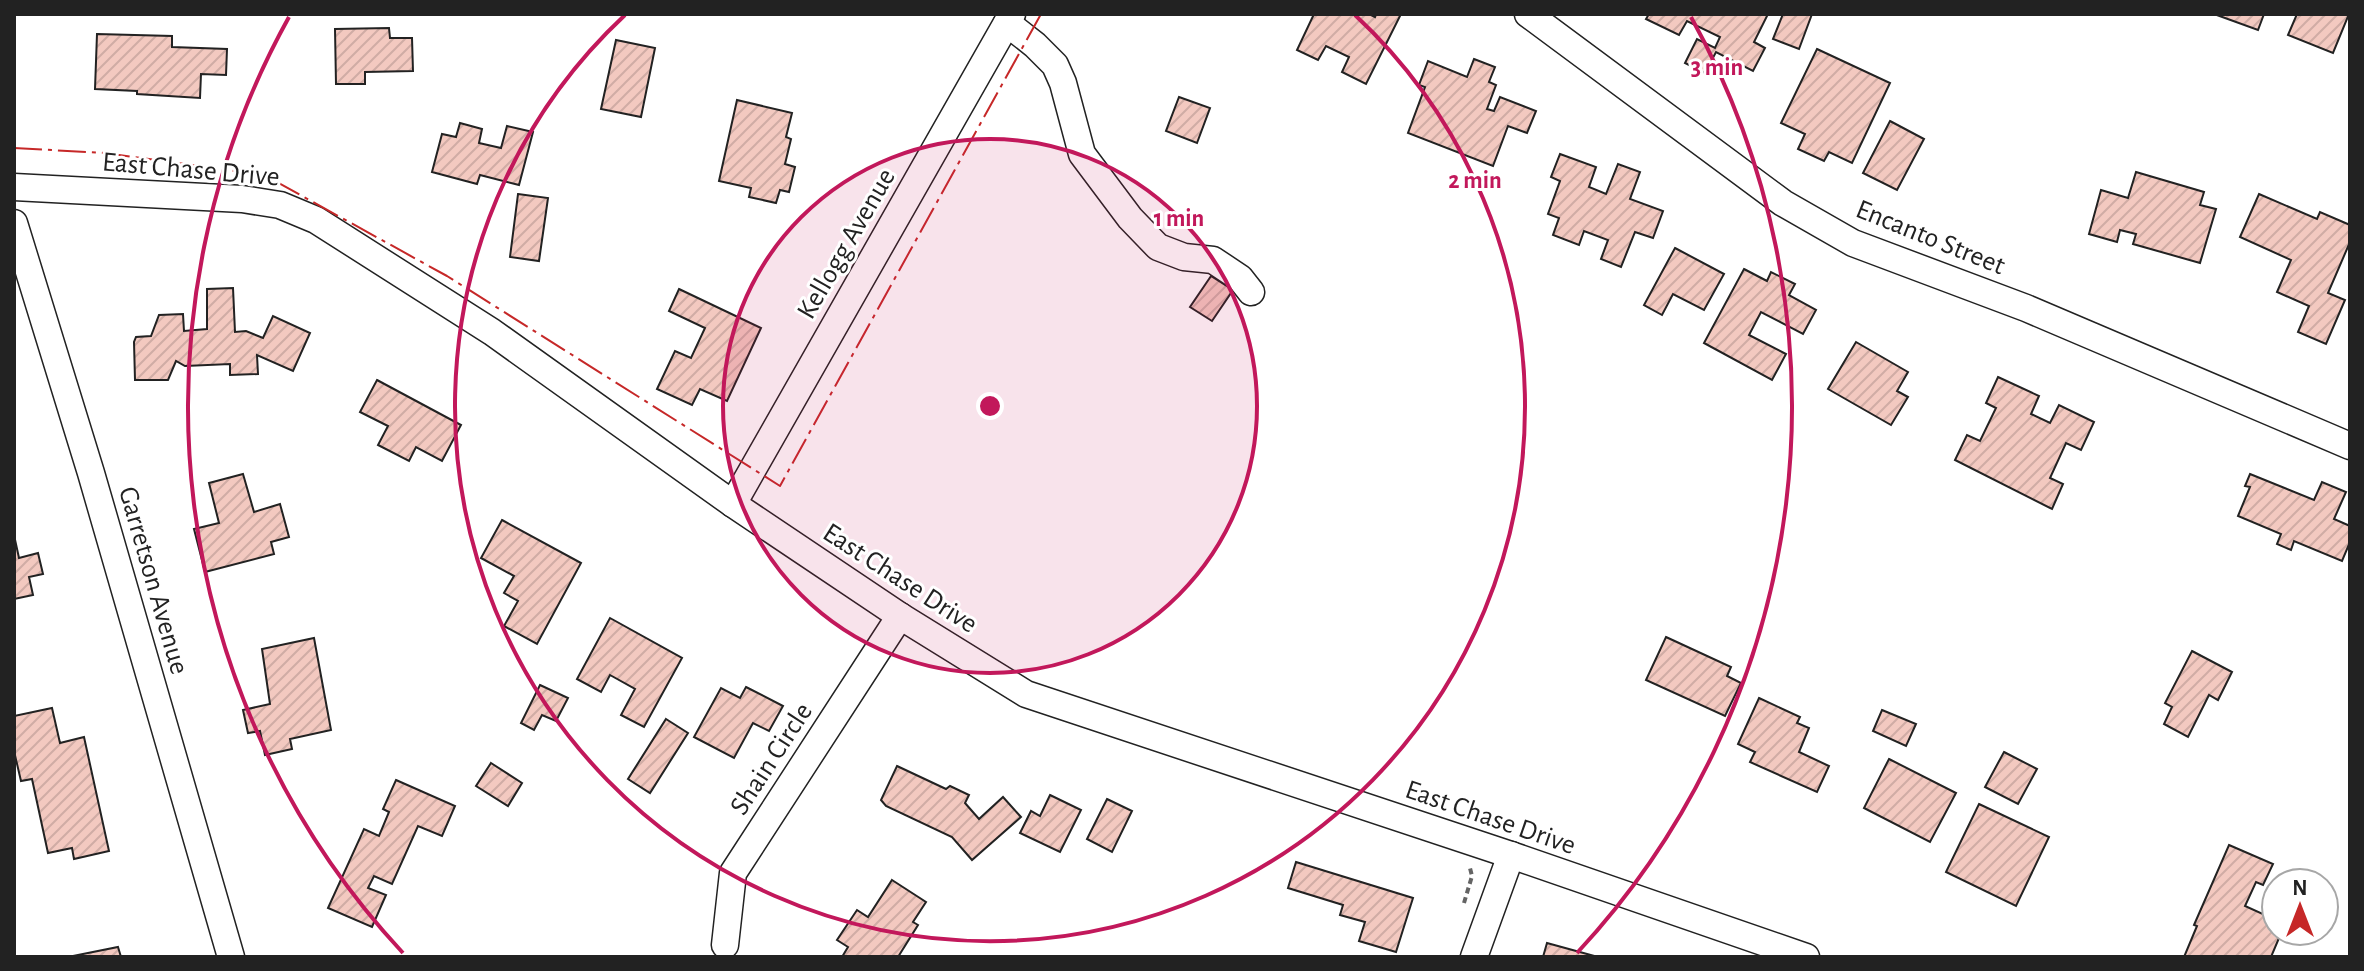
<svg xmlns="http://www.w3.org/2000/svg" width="2364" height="971" viewBox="0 0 2364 971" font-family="'Alegreya Sans',sans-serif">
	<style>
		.building { fill: url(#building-hatch); stroke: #222; stroke-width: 2 }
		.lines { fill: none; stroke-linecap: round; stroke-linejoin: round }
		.minor-casing { stroke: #222; stroke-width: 29 }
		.path { stroke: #646464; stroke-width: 4; stroke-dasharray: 6 4; stroke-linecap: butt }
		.minor { stroke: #fff; stroke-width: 26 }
		.power { stroke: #c62828; stroke-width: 2; stroke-dasharray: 28 6 4 6; stroke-linecap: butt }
		.ring { fill: none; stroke: #c2185b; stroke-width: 4 }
		.labels { text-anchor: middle; stroke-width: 6; stroke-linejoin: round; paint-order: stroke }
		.street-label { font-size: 28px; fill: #222; stroke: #fff }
		.centre { fill: #c2185b; stroke: #fff; stroke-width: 4 }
		.ring-label { font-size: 24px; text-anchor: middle; font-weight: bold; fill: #c2185b; stroke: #fff; stroke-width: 6; stroke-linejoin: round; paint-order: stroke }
	</style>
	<defs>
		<pattern id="building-hatch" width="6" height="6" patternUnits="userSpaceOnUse" patternTransform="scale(2)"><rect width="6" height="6" fill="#f3c9c0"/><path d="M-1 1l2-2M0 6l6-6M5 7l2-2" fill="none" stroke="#d0aca5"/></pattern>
	</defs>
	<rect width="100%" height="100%" fill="#fff"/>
	<g class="building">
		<polygon points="1314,14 1369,14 1375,17 1376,14 1401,14 1366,84 1342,72 1349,57 1326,46 1318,60 1297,50"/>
		<polygon points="1649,14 1768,14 1754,42 1765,48 1753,71 1716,52 1705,73 1685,63 1697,39 1715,48 1720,37 1687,21 1679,35 1646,19"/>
		<polygon points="1783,14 1812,14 1799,49 1773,39"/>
		<polygon points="2214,14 2264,14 2258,30"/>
		<polygon points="2297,14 2349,14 2333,53 2288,35"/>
		<polygon points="389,28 390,38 412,38 413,71 365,72 365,84 336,84 335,29"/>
		<polygon points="97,34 172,36 172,47 227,49 226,75 201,74 200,98 137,94 137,91 95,89"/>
		<polygon points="616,40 655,48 641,117 601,109"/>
		<polygon points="1817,49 1890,83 1852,163 1829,152 1824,161 1798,149 1805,134 1781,123"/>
		<polygon points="1474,59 1495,67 1489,82 1496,85 1487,109 1494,111 1500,97 1536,111 1527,133 1508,126 1493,166 1408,133 1425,87 1419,85 1428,61 1467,77"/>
		<polygon points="1179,97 1210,108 1197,143 1166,131"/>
		<polygon points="737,100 792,113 786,137 791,139 785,164 795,167 789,192 780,190 776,203 749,197 751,188 719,181"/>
		<polygon points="1890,121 1924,139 1897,190 1863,173"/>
		<polygon points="460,123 482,129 479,143 501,148 507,126 533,132 519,185 480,175 477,184 432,172 442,134 456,137"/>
		<polygon points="1560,154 1596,167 1589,187 1606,194 1618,164 1640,172 1630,199 1663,211 1653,238 1635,232 1621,267 1601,259 1608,240 1584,231 1579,245 1553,235 1559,218 1548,214 1560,181 1551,177"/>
		<polygon points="2136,172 2204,192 2200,205 2216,209 2200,263 2133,244 2136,234 2120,230 2117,242 2089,234 2101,190 2128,198"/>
		<polygon points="518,194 548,198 539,261 510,257"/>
		<polygon points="2259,194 2317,219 2320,212 2350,225 2350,242 2328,293 2345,300 2326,344 2298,332 2309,306 2277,292 2291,260 2240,237"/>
		<polygon points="1675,248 1724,274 1704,310 1673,294 1662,315 1644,305"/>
		<polygon points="1744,269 1767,281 1771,272 1795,284 1789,295 1816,310 1803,334 1761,312 1749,335 1786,354 1772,380 1704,343"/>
		<polygon points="1211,276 1233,290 1212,321 1190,307"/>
		<polygon points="233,288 235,332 246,331 263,338 273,316 310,333 293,371 257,355 258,374 230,375 230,364 185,366 176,361 168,380 135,380 134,342 136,337 151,336 159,315 183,314 184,331 207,329 207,289"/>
		<polygon points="679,289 761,328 727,401 700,389 692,405 657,389 675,351 691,358 705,328 669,311"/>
		<polygon points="1856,342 1908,372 1897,391 1908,397 1891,425 1828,389"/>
		<polygon points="1998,377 2039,396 2031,414 2050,423 2059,405 2094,422 2081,450 2066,443 2050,478 2063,484 2052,509 1955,460 1967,435 1980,441 1996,408 1986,403"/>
		<polygon points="377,380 461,425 442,461 416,447 409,461 378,445 388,426 360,412"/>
		<polygon points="243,474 254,512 280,504 289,537 271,542 274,554 205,572 194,529 219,523 209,483"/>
		<polygon points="2250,474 2314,500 2322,482 2346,492 2334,519 2350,526 2350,542 2342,561 2294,541 2291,550 2277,544 2281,534 2238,516 2250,487 2245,486"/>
		<polygon points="502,520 581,563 537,644 504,626 518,601 504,593 514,576 481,558"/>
		<polygon points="14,535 19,558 38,553 43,574 29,577 33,595 14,599"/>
		<polygon points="610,618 682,658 644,727 621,715 635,689 610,675 601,692 577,679"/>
		<polygon points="1666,637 1731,667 1727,676 1741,683 1725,716 1646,680"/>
		<polygon points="314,638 331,730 290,739 292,749 265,755 260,731 248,733 243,710 270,704 262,649"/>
		<polygon points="2192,651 2232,672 2218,700 2209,695 2188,737 2164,724 2172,707 2165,703"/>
		<polygon points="540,685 568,698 556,721 542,715 534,730 521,723"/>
		<polygon points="746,687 783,706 769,731 753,723 734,758 694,737 721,688 740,698"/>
		<polygon points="1759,698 1800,717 1797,723 1809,728 1799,752 1829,766 1817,792 1750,762 1755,752 1738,744"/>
		<polygon points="52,708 60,743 84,737 109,851 74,859 72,848 48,853 32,779 21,781 14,751 14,716"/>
		<polygon points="1882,710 1916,724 1906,746 1873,731"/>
		<polygon points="666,719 688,733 650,793 628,779"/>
		<polygon points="2004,752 2037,769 2018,804 1985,787"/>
		<polygon points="1889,759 1956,793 1930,842 1864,808"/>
		<polygon points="491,763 522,783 508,806 476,786"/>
		<polygon points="897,766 946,789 950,786 969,795 965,803 979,819 1003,797 1021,817 972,860 952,837 886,806 881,800"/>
		<polygon points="396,780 455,806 442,836 418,826 392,884 374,876 368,888 386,895 372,927 328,908 364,829 379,836 389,812 383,809"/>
		<polygon points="1050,795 1081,810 1060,852 1020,833 1031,811 1040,816"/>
		<polygon points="1107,799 1132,811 1112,852 1087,839"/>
		<polygon points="1979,804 2049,837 2016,906 1946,872"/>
		<polygon points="2229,845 2273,864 2263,885 2256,882 2245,906 2267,916 2273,903 2276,905 2276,931 2282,931 2271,957 2184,957 2197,926 2194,925"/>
		<polygon points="1296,862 1413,898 1396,952 1359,941 1365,922 1340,915 1343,905 1288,888"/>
		<polygon points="892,880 926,902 913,922 918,925 898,957 842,957 848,947 837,940 857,910 868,917"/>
		<polygon points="1547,943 1598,957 1543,957"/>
		<polygon points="118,947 121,957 73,956"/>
	</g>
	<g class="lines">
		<g class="minor-casing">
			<g id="minor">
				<polyline points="1528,14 1783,203 1853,243 2026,308 2350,446"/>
				<polyline points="1007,23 1035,45 1055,65 1063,83 1082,154 1130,218 1158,247 1184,257 1213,260 1240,278 1251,292"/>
				<polyline points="14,187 242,199 280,205 316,220 492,332 733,504 900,616 1026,694 1511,855 1806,957"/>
				<polyline points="14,223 91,473 231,957"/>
				<polyline points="733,504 1012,14"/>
				<polyline points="725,945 733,873 900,616"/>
				<polyline points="1474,957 1511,855"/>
			</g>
		</g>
		<polyline class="path" points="1464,903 1472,876 1470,868"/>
		<use href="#minor" class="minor"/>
		<polyline class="power" points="14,148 105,153 264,175 447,276 780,486 1041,14"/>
	</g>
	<circle cx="990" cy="406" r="267" fill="#c2185b" fill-opacity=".12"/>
	<g class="ring">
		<circle cx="990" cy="406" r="267"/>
		<path d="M1355 15A535 535 0 1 1 625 15"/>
		<path d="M403 953A802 802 0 0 1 289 17M1691 17A802 802 0 0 1 1577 953"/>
	</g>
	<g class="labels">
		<g class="street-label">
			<text transform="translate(191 168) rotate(5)" y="10">East Chase Drive</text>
			<text transform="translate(1931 236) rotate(22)" y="10">Encanto Street</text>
			<text transform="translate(845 243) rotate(-60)" y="10">Kellogg Avenue</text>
			<text transform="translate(901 577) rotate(33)" y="10">East Chase Drive</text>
			<text transform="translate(155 580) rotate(74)" y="10">Garretson Avenue</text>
			<text transform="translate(770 758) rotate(-57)" y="10">Shain Circle</text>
			<text transform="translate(1491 816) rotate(19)" y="10">East Chase Drive</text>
		</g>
	</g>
	<circle cx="990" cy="406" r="12" class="centre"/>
	<g class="ring-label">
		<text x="1717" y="75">3 min</text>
		<text x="1475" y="188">2 min</text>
		<text x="1179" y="226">1 min</text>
	</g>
	<rect width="2364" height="971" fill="none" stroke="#222222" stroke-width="32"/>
	<g transform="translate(2300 907)"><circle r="38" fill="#ffffff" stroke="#a7a7a7" stroke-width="2"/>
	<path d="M0-6L14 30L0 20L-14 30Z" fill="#c62828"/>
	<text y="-12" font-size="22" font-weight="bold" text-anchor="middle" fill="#222222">N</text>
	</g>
</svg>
